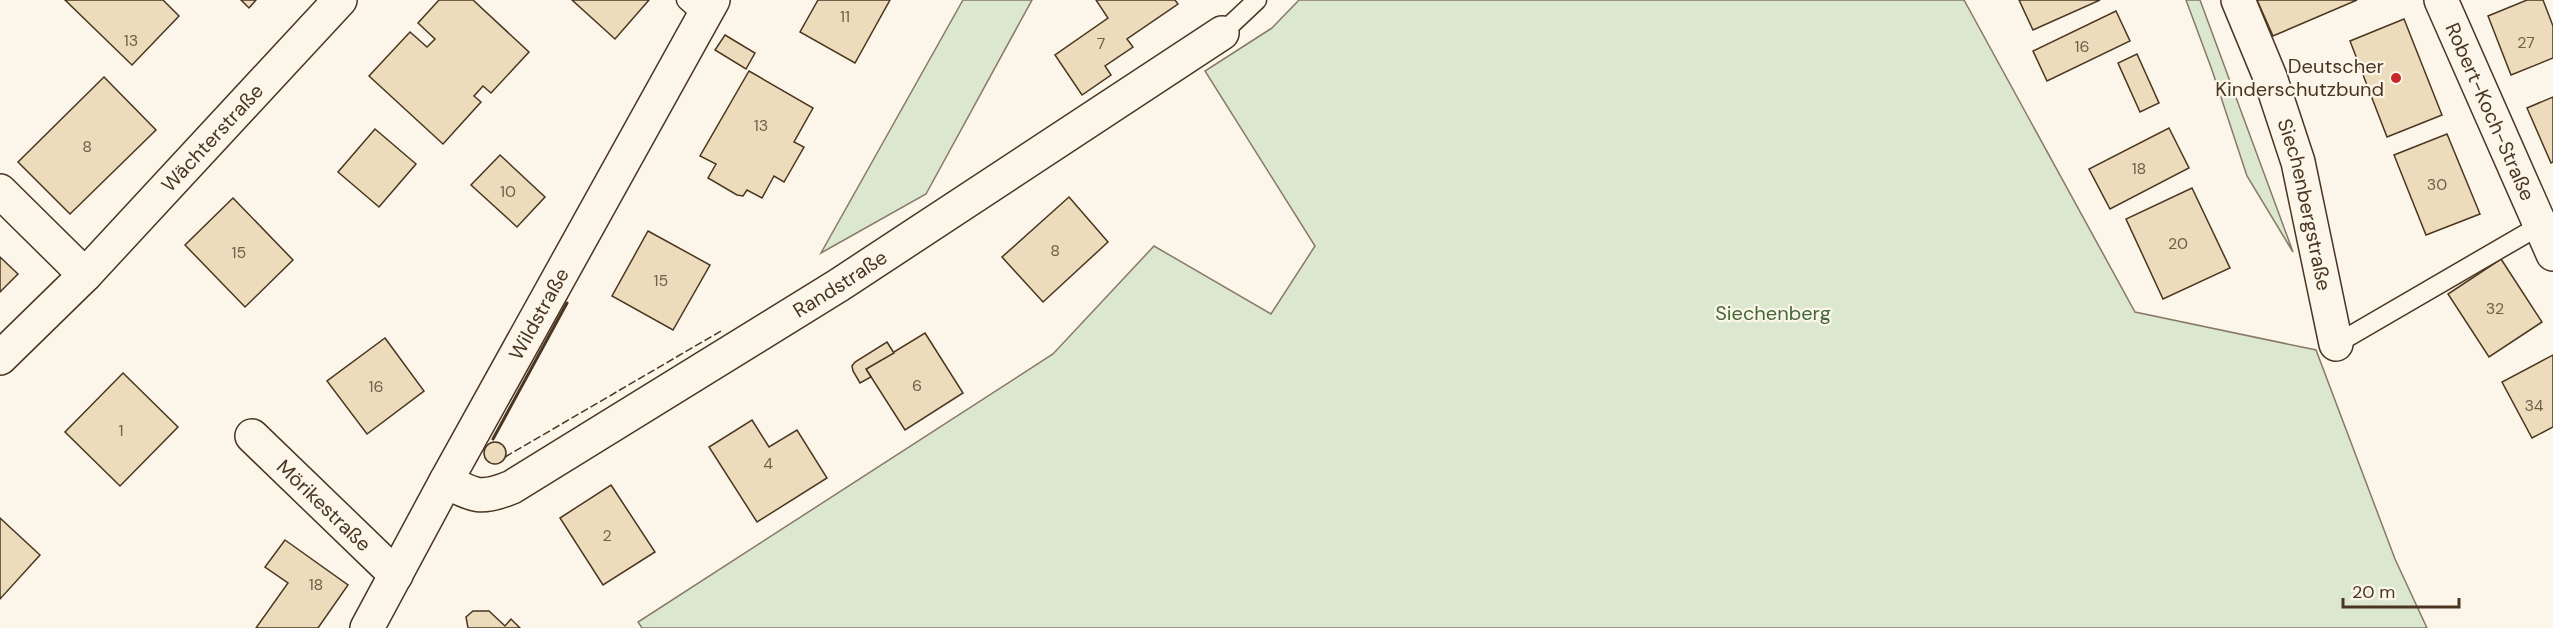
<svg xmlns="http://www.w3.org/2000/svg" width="2553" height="628" viewBox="0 0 2553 628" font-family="'DM Sans',sans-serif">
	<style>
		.green { fill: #dce7d0; stroke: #887966; stroke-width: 1.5 }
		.building { fill: #ecdcbc; stroke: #4a3520; stroke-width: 1.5 }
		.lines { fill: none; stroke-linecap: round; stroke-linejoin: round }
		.lane-casing { stroke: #4a3520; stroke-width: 21 }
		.street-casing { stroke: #4a3520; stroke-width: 36 }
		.lane { stroke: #fbf6e9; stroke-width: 18 }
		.street { stroke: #fbf6e9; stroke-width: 33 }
		.fence { stroke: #4a3520; stroke-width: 1.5; stroke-dasharray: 8 3; stroke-linecap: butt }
		.wall { stroke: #4a3520; stroke-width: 3 }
		.poi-dot { fill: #c62828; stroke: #fbf6e9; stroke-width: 2 }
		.labels { text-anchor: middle; stroke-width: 4.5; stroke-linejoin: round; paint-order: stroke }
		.number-label { font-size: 16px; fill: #725f47 }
		.poi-label { font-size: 20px; fill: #4a3520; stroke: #fbf6e9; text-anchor: end }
		.street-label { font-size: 20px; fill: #4a3520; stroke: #fbf6e9 }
		.park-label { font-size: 20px; fill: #436837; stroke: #fbf6e9 }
	</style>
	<rect width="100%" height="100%" fill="#fbf6e9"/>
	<g class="green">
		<polygon points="963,0 1032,0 926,194 821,253"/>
		<polygon points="1299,0 1964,0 2135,312 2316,350 2395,559 2427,628 642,628 638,622 1053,354 1154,246 1271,314 1315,246 1205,71 1272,28"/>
		<polygon points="2186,0 2200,0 2293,252 2247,176 2212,70"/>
	</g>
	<g class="building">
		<polygon points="65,0 163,0 179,16 132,65"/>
		<polygon points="241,0 256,0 249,8"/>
		<polygon points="439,0 473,0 529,52 491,93 483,86 474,96 481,102 443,144 369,76 410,32 427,47 435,39 418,23"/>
		<polygon points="572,0 649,0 615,39"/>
		<polygon points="818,0 890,0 855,63 800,32"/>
		<polygon points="1096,0 1175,0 1178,4 1127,39 1133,47 1105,66 1111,75 1082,95 1055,55 1108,18"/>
		<polygon points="2019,0 2100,0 2033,30"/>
		<polygon points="2257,0 2357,0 2273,36"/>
		<polygon points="2527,0 2543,0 2553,26 2553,58 2511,75 2488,16"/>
		<polygon points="2116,11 2130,41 2047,81 2033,51"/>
		<polygon points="2404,19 2442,115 2387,137 2350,41"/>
		<polygon points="725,35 755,53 746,69 715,50"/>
		<polygon points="2137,54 2159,103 2140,112 2118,63"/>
		<polygon points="749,71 813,108 794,142 804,147 784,182 774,176 762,198 747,190 743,196 737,195 708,178 716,164 700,156"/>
		<polygon points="104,77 156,130 70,214 18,162"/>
		<polygon points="2553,97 2553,162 2551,163 2527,108"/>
		<polygon points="2169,128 2189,168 2110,209 2089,169"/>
		<polygon points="375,129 416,164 379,207 338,172"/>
		<polygon points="2447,134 2480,214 2426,235 2394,155"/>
		<polygon points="500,155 545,197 517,227 471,185"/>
		<polygon points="2192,188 2230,268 2163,299 2126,219"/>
		<polygon points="1069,197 1108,242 1043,302 1002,257"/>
		<polygon points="233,198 293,260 245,307 185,245"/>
		<polygon points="648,231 710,265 673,330 612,296"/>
		<polygon points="0,257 18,274 0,292"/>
		<polygon points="2501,259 2542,322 2489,357 2448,294"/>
		<polygon points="925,333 963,393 905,430 866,369"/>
		<polygon points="385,338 424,391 367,434 327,381"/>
		<polygon points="887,342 894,353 866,369 871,377 860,383 853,371 852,366 855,362"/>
		<polygon points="2553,355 2553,427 2532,438 2502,382"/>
		<polygon points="123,373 178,427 120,486 65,432"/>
		<polygon points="752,420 769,447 797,430 827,478 757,522 709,447"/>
		<circle cx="495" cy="453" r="11"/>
		<polygon points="611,485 655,552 603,585 560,518"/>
		<polygon points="0,518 40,555 0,599"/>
		<polygon points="285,540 348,585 318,628 256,628 288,583 265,567"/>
		<polygon points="473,611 489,611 505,626 511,619 520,628 468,628 466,617"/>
	</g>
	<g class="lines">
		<g class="lane-casing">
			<g id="lane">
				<polyline points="686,0 704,16"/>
				<polyline points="1222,33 1257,0"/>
				<polyline points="2336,344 2539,226"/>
			</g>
		</g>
		<g class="street-casing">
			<g id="street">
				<path id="s1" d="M 2238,0 L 2270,77 L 2298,162 L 2336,344"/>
				<path id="s2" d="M 2441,0 L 2553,254"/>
				<polyline points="0,191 85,275"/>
				<path id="s3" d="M 0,358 L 85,275 L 340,0"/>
				<path id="s4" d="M 252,436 L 396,575"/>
				<path id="s5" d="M 446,481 C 474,496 481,500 512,487 L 839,285 L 1222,33"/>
				<path id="s6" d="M 367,628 L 446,481 L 713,0"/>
			</g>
		</g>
		<use href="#lane" class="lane"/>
		<use href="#street" class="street"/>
		<polyline class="fence" points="505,457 721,331"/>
		<polyline class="wall" points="493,439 567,303"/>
	</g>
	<circle class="poi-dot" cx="2396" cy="78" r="6"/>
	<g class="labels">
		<g class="number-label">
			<text x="845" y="22">11</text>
			<text x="131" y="46">13</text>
			<text x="2526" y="48">27</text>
			<text x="1101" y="49">7</text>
			<text x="2082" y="52">16</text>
			<text x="761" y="131">13</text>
			<text x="87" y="152">8</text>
			<text x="2139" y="174">18</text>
			<text x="2437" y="190">30</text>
			<text x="508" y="197">10</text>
			<text x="2178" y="249">20</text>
			<text x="1055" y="256">8</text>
			<text x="239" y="258">15</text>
			<text x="661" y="286">15</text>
			<text x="2495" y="314">32</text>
			<text x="917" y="391">6</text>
			<text x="376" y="392">16</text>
			<text x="2534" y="411">34</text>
			<text x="121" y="436">1</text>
			<text x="768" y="469">4</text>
			<text x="607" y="541">2</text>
			<text x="316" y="590">18</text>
		</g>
		<g class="poi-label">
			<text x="2384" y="73">Deutscher<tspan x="2384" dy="23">Kinderschutzbund</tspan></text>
		</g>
		<g class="street-label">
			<text dy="7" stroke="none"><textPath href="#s2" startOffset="122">Robert-Koch-Straße</textPath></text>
			<text dy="7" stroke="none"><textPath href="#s3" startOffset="306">Wächterstraße</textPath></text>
			<text dy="7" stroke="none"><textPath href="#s1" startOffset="216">Siechenbergstraße</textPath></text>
			<text dy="7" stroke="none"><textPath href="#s5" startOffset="456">Randstraße</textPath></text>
			<text dy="7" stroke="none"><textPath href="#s6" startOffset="358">Wildstraße</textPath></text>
			<text dy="7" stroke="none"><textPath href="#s4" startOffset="100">Mörikestraße</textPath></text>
		</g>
		<g class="park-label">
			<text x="1773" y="320">Siechenberg</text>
		</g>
	</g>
	<path d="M2343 598v9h116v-9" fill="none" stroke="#4a3520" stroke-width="3"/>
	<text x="2352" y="598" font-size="18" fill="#4a3520" stroke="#fbf6e9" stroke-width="4.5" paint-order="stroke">20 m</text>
</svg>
